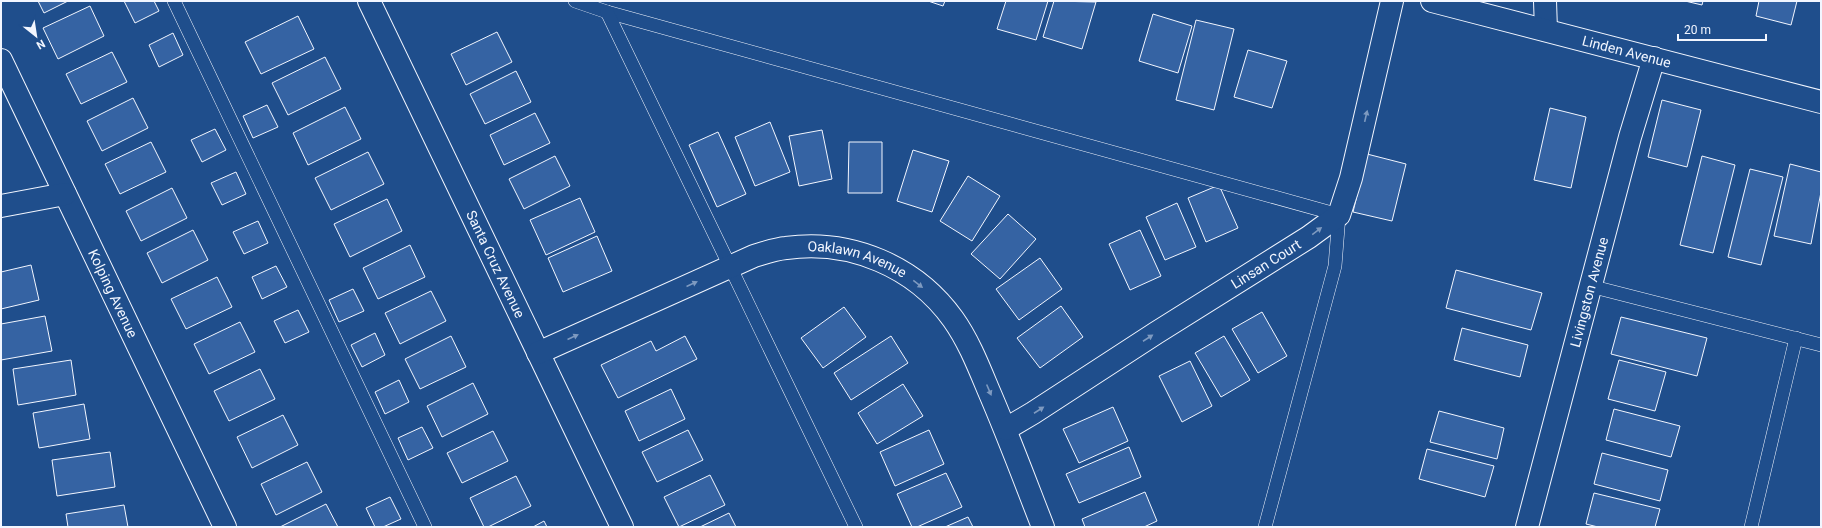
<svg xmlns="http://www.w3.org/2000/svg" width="1822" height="528" viewBox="0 0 1822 528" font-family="Roboto,sans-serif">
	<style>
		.building { fill: #3563a3; stroke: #f2f6ff }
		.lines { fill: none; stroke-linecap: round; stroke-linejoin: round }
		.lane-casing { stroke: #f2f6ff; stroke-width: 14 }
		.street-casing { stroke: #f2f6ff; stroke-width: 24 }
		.secondary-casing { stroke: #f2f6ff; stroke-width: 24 }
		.lane { stroke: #1f4e8c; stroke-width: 13 }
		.street { stroke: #1f4e8c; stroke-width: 22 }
		.secondary { stroke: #1f4e8c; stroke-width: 22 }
		.oneway { fill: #7e9ac0 }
		.labels { text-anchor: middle; stroke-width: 3; stroke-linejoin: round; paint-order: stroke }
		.street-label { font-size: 14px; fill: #f2f6ff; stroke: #1f4e8c }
	</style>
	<rect width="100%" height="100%" fill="#1f4e8c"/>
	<g class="building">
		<polygon points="38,1 68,1 44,13"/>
		<polygon points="124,1 154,1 159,11 135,23"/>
		<polygon points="928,1 945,1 943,6"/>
		<polygon points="1006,1 1048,1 1036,40 997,29"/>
		<polygon points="1054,1 1096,2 1082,49 1043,37"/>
		<polygon points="1685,1 1703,1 1702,5"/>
		<polygon points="1759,1 1797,1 1791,25 1756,16"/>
		<polygon points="90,6 104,36 58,59 43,28"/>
		<polygon points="1153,14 1192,26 1178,73 1139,61"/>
		<polygon points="298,16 314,49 261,74 245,42"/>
		<polygon points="1196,20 1234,29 1214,110 1176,100"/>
		<polygon points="497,32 512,62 466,85 451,54"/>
		<polygon points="173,33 183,55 159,67 149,45"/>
		<polygon points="1248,50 1287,61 1272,108 1234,97"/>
		<polygon points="112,52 127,82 81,104 66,74"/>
		<polygon points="325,57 341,89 288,115 272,83"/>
		<polygon points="516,71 531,102 485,124 470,94"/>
		<polygon points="133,98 148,128 102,151 87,121"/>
		<polygon points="1662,100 1701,110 1687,167 1648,157"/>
		<polygon points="267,105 278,127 253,138 243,116"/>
		<polygon points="345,107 361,139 308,165 293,133"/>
		<polygon points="1550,108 1586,117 1571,188 1534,180"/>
		<polygon points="535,113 550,143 504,165 490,135"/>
		<polygon points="770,122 790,172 755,186 735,137"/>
		<polygon points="215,129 226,150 202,162 191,140"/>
		<polygon points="822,130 832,179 799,186 789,136"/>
		<polygon points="718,132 746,194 717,207 689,145"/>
		<polygon points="151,142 166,172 120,194 105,164"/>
		<polygon points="849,142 882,142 882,193 848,193"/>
		<polygon points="913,150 949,161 932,212 897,201"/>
		<polygon points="368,152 384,184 331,210 315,178"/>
		<polygon points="1367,154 1406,164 1392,221 1353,212"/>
		<polygon points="555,156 570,186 524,209 509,179"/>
		<polygon points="1702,156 1735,165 1713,253 1680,245"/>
		<polygon points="1790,164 1821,172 1821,192 1811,244 1774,236"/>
		<polygon points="1750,169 1783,177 1761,265 1728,257"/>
		<polygon points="236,172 246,194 222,205 211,183"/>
		<polygon points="968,176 1000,196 972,241 940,221"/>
		<polygon points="1219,185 1238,228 1206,242 1188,198"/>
		<polygon points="172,188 187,218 141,241 126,211"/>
		<polygon points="580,198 595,232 546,255 530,220"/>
		<polygon points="387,199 402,231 350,257 334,224"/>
		<polygon points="1177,203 1196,247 1165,260 1146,217"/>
		<polygon points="1008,214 1036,239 1000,279 971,254"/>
		<polygon points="258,221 268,243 244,254 233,232"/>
		<polygon points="193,230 208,260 162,283 147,253"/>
		<polygon points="1140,230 1161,276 1130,290 1109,244"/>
		<polygon points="597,236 612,271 563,292 548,258"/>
		<polygon points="410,245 425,277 378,299 363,268"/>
		<polygon points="1040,258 1062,289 1019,320 996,289"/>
		<polygon points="31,265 39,300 1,309 1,272"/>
		<polygon points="276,266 287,287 262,299 252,277"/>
		<polygon points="1456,270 1542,293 1531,330 1446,308"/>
		<polygon points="217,277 232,307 186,329 171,299"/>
		<polygon points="353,289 364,311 339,322 329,300"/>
		<polygon points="431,291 446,321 400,344 385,313"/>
		<polygon points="1061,306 1083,337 1040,368 1017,338"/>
		<polygon points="844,307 866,337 823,368 801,338"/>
		<polygon points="298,310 309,332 285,343 274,321"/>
		<polygon points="1262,312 1287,356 1258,373 1232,329"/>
		<polygon points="45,316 52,351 1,360 1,324"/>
		<polygon points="1621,317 1707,338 1697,376 1611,354"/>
		<polygon points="240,322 255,352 209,374 194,344"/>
		<polygon points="1462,328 1528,345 1520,377 1454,360"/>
		<polygon points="375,333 385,355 362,367 351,345"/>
		<polygon points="451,336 466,367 420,389 405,359"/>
		<polygon points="685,336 697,359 618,398 601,365 651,341 656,351"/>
		<polygon points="891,336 908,363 851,400 834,373"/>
		<polygon points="1224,336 1250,380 1221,397 1195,353"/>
		<polygon points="71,360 76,395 18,405 13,369"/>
		<polygon points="1619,360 1666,372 1655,411 1608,399"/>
		<polygon points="1190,361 1212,406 1182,422 1159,376"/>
		<polygon points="260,369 275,399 229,421 214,391"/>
		<polygon points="399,380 409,402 385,414 375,392"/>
		<polygon points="473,383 488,414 442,437 427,406"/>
		<polygon points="903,384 923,416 877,444 858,413"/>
		<polygon points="671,389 685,419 639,441 625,411"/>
		<polygon points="84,404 90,439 39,448 33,413"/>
		<polygon points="1113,407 1128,441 1079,463 1063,429"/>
		<polygon points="1614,409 1680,426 1671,457 1606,440"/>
		<polygon points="1439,411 1504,428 1497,459 1430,442"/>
		<polygon points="283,415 298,445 252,468 237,437"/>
		<polygon points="422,427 433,448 408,460 398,438"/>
		<polygon points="688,430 703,460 657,482 642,452"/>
		<polygon points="929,430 944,464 895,486 880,452"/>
		<polygon points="493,431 508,461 462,483 447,453"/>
		<polygon points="1129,447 1141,477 1079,503 1066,474"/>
		<polygon points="1427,449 1494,466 1485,497 1419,479"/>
		<polygon points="110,452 115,487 57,496 52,460"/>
		<polygon points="1602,453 1668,470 1660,501 1594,484"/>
		<polygon points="307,462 322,492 276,515 261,484"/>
		<polygon points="946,473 962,507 917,527 912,527 897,494"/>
		<polygon points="710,475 725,505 679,527 664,497"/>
		<polygon points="516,476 531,506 488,527 484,527 470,498"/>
		<polygon points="1145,492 1157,521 1144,527 1085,527 1082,519"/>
		<polygon points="1594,493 1660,509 1655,527 1598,527 1586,524"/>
		<polygon points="390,497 401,519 383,527 375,527 366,508"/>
		<polygon points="326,504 338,527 280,527"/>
		<polygon points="124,505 128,527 68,527 66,514"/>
		<polygon points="729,513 736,527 700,527"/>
		<polygon points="968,517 973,527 945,527"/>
		<polygon points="544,521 547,527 533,527"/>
	</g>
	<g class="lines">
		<g class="lane-casing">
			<g id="lane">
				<polyline points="174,1 425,527"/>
				<polyline points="575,1 607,12 1339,215 1335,266 1265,527"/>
				<polyline points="607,12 856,527"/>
				<polyline points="1590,286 1821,345"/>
				<polyline points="1751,527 1796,338"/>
			</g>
		</g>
		<g class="street-casing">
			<g id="street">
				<path id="s1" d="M 369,1 L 622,527"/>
				<polyline points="1545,1 1546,30"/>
				<path id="s2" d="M 1,60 L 225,527"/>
				<polyline points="1,206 65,194"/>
				<path id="s3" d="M 538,353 L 754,256 C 764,253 775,249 786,248 C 850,239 915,266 953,319 C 968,340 978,365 988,389 C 1008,435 1025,481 1043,527"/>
				<path id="s4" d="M 1006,429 L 1033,413 L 1156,333 L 1309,237 L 1339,215 L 1351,178 L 1392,1"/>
				<path id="s5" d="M 1527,527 L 1630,137 L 1654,58"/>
			</g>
		</g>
		<g class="secondary-casing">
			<g id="secondary">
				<path id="s6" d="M 1432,1 L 1821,102"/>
			</g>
		</g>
		<use href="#lane" class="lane"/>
		<use href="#street" class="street"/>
		<use href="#secondary" class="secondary"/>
	</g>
	<defs><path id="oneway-solid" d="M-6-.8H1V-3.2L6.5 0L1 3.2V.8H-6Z"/></defs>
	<g class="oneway">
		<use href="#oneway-solid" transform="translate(1366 116) rotate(-77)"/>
		<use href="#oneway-solid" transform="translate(1317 231) rotate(-37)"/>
		<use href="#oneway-solid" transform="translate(692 284) rotate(-24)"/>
		<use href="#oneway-solid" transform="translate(918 284) rotate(38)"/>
		<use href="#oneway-solid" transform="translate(573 337) rotate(-24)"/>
		<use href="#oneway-solid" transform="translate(1148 338) rotate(-33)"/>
		<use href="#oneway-solid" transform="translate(989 390) rotate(67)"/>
		<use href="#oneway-solid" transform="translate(1039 410) rotate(-33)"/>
	</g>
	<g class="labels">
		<g class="street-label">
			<text dy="5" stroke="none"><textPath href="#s6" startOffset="201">Linden Avenue</textPath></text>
			<text dy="5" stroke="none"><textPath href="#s3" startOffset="343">Oaklawn Avenue</textPath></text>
			<text dy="5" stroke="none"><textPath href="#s1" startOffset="292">Santa Cruz Avenue</textPath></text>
			<text dy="5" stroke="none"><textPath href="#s4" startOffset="308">Linsan Court</textPath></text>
			<text dy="5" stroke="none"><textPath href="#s5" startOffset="243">Livingston Avenue</textPath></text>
			<text dy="5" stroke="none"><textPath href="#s2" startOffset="259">Kolping Avenue</textPath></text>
		</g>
	</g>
	<rect width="1822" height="528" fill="none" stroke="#f2f6ff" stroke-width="4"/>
	<g transform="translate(36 36) rotate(150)" stroke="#1f4e8c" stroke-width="3" paint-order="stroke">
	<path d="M0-3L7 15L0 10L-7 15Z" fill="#f2f6ff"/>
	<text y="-6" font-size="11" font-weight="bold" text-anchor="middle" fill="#f2f6ff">N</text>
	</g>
	<path d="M1678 34v6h88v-6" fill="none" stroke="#f2f6ff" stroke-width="2"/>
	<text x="1684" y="34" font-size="12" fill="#f2f6ff" stroke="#1f4e8c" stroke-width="3" paint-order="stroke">20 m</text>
</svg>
